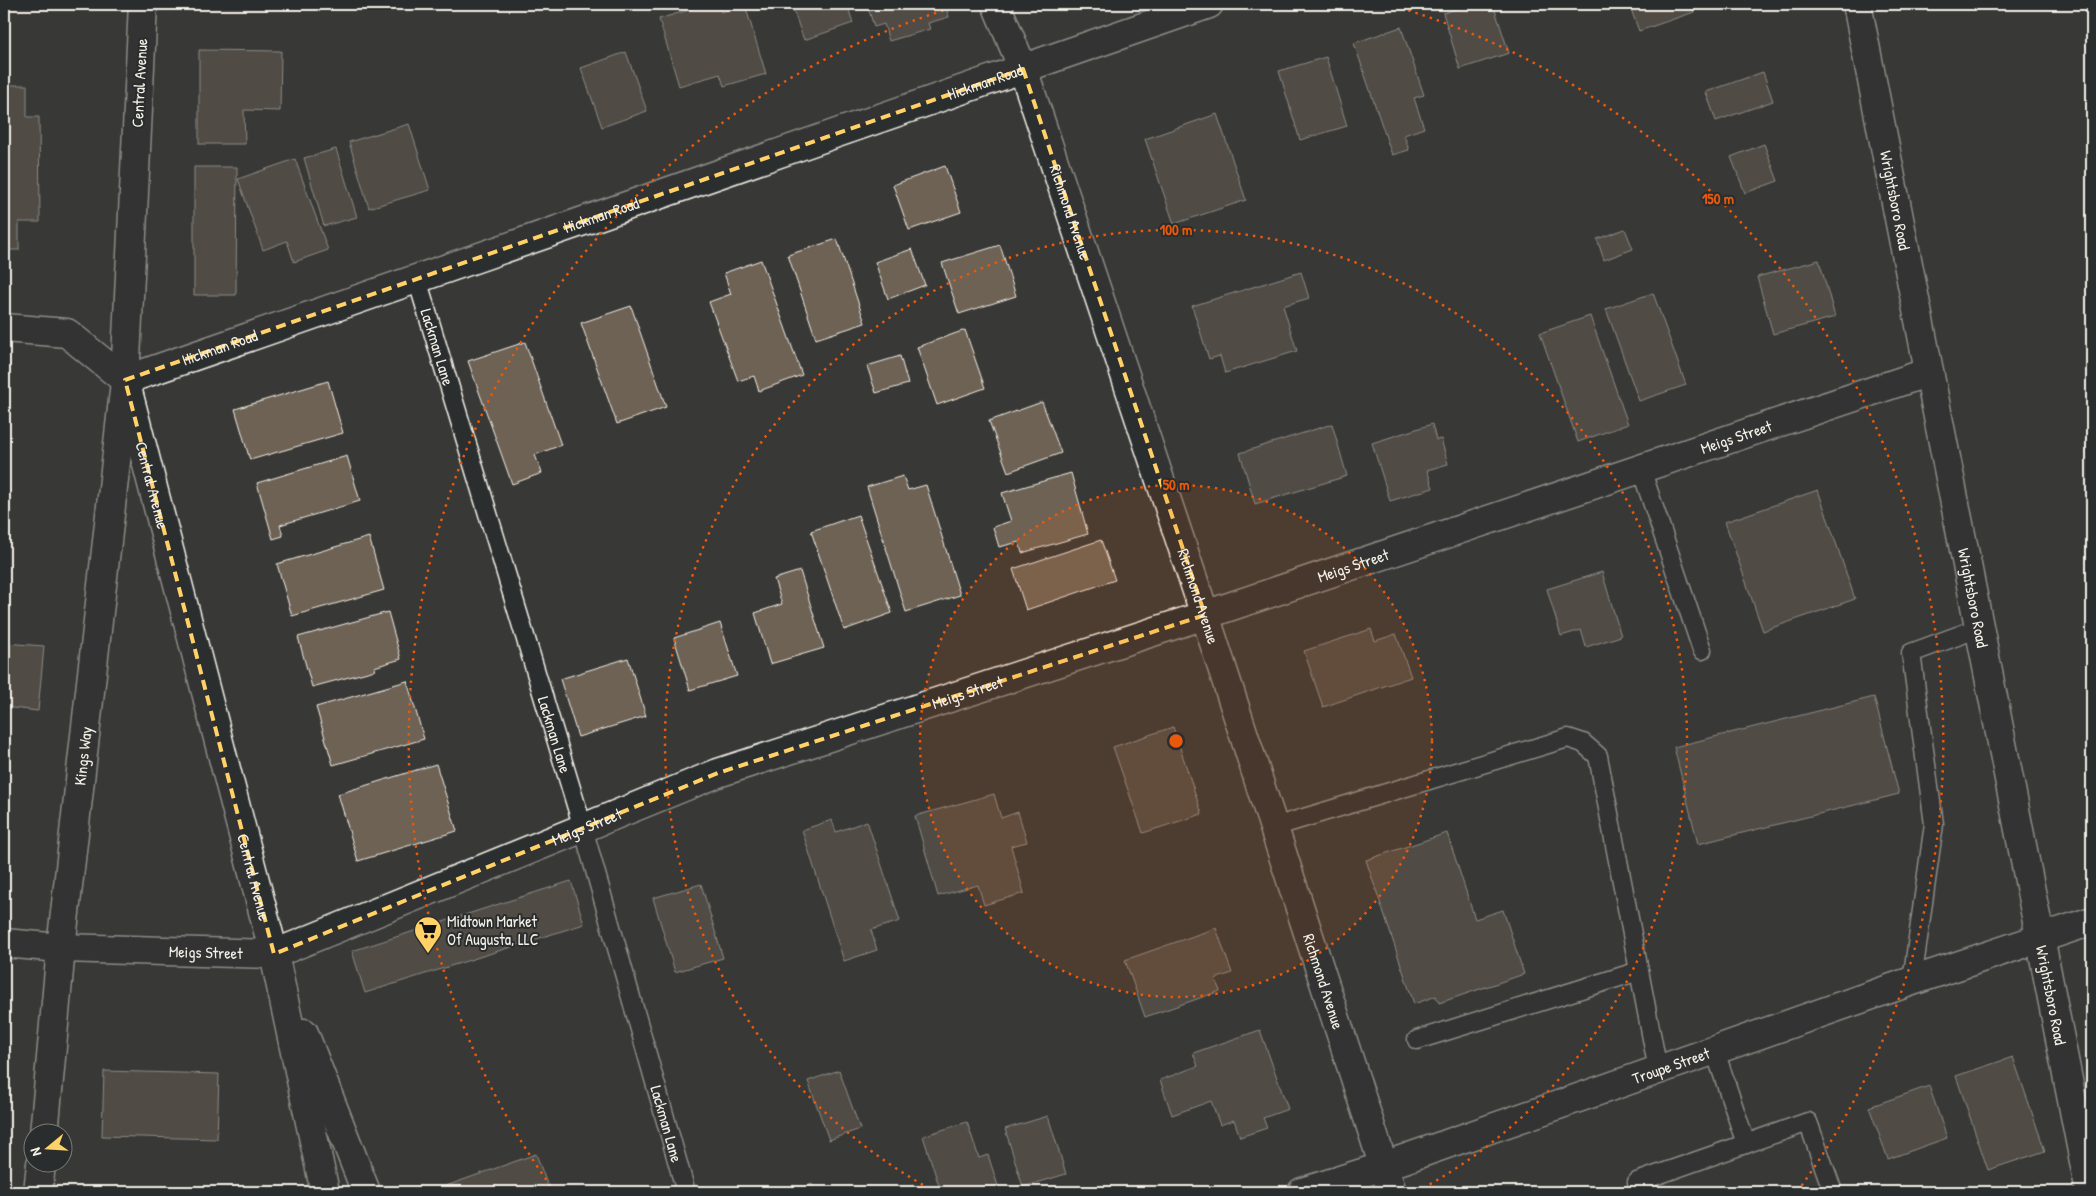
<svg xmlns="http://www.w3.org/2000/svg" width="2096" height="1196" viewBox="0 0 2096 1196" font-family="'Patrick Hand',sans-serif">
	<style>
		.building { fill: #6e6254; stroke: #f4f1e8 }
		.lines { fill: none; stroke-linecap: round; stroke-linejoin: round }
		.service-casing { stroke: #f4f1e8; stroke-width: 21 }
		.minor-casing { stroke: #f4f1e8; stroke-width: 31 }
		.tertiary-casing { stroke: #f4f1e8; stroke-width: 31 }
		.secondary-casing { stroke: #f4f1e8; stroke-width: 31 }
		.service { stroke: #2a2d2e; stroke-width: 18 }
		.minor { stroke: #2a2d2e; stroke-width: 28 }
		.tertiary { stroke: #2a2d2e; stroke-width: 28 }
		.secondary { stroke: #2a2d2e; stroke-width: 28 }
		.marked { fill: none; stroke: #ffd166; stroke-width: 4; stroke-dasharray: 10 6; stroke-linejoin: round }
		.ring { fill: none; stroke: #e8590c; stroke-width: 2.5; stroke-dasharray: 2.5 5 }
		.labels { text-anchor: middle; stroke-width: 4; stroke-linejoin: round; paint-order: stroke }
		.street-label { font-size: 16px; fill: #f4f1e8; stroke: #2a2d2e }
		.poi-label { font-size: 16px; fill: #f4f1e8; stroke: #2a2d2e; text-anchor: start }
		.centre { fill: #e8590c; stroke: #2a2d2e; stroke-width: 2.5 }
		.ring-label { font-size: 15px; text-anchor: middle; font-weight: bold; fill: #e8590c; stroke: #2a2d2e; stroke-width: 4; stroke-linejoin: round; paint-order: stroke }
	</style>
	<rect width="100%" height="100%" fill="#383836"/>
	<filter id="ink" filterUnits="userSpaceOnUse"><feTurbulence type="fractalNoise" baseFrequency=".02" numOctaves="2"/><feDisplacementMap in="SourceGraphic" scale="10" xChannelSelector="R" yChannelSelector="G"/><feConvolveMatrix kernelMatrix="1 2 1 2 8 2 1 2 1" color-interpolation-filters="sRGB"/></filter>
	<g filter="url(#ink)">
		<g class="building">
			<polygon points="708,4 718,4 721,12 745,5 766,74 724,86 720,74 679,86 659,19"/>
			<polygon points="791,4 847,4 853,23 804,40"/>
			<polygon points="867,4 945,4 949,17 928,23 930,29 889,41 884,24 874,27"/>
			<polygon points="1473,4 1493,4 1509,53 1460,69 1443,13"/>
			<polygon points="1629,4 1691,4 1694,12 1639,31"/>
			<polygon points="1401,27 1424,95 1414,98 1424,128 1404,135 1409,150 1392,155 1354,43"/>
			<polygon points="199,50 281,51 280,111 244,110 245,144 199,144"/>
			<polygon points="626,52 647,111 602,127 581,68"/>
			<polygon points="1326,57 1347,126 1300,140 1279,71"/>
			<polygon points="1763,72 1773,101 1716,121 1706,92"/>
			<polygon points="4,85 27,85 27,117 39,117 40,222 19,222 19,250 4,250"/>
			<polygon points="1217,114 1246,200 1174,224 1145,139"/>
			<polygon points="409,124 430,190 369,208 349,142"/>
			<polygon points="1764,144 1778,181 1745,193 1731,157"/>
			<polygon points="336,149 357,217 324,226 304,158"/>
			<polygon points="295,159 328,250 294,262 287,241 263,250 238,179"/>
			<polygon points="945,166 961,212 909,230 893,185"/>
			<polygon points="194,167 237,167 236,295 194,295"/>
			<polygon points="1625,229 1633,249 1604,260 1597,239"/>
			<polygon points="837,239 865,323 816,339 788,255"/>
			<polygon points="1000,245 1016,296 959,314 942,263"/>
			<polygon points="912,249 925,285 888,299 875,262"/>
			<polygon points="761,260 802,375 759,391 754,376 738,381 709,302 731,294 724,273"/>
			<polygon points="1819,260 1835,317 1773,334 1757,277"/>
			<polygon points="1301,272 1309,298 1283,306 1297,351 1225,373 1220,356 1209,359 1192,306"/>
			<polygon points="1653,293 1686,385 1639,401 1606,309"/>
			<polygon points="631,306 666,407 617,424 581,323"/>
			<polygon points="1590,316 1628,424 1578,442 1540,333"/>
			<polygon points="965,330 985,388 937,405 917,347"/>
			<polygon points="525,342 561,445 535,455 542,473 512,484 468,361"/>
			<polygon points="900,356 908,384 876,393 867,366"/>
			<polygon points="328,381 343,433 250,460 235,409"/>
			<polygon points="1042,402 1061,453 1008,472 989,421"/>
			<polygon points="1332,424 1347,476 1255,504 1240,453"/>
			<polygon points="1432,424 1436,440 1441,439 1448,464 1427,470 1433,488 1390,501 1372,443"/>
			<polygon points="347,456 360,501 280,525 283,536 273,539 257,483"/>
			<polygon points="1071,473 1088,534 1022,553 1019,542 999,547 993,527 1011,521 1002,493"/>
			<polygon points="903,476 908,490 926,485 960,595 906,612 867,487"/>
			<polygon points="1818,490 1855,599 1763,631 1725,522"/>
			<polygon points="858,515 892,613 844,630 811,531"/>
			<polygon points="369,537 384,590 292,616 277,564"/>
			<polygon points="1101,540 1115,580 1026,610 1013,569"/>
			<polygon points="800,571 824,648 770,664 755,613 782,604 774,579"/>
			<polygon points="1602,572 1621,636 1586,647 1581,630 1561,636 1547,589"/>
			<polygon points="388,612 401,659 374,667 375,670 312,687 298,637"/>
			<polygon points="720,623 737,676 690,690 674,638"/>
			<polygon points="1371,629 1375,641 1396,634 1411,677 1323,707 1304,651"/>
			<polygon points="4,643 44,646 38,711 4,707"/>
			<polygon points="628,658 646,716 578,737 560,679"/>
			<polygon points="407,681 424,739 333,765 316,707"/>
			<polygon points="1874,697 1899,794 1698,844 1674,747"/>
			<polygon points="1173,727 1202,814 1143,833 1113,747"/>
			<polygon points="436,764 457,831 358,861 338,794"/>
			<polygon points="994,794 1001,818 1018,812 1027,842 1011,846 1024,893 984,905 978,885 938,896 915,816"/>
			<polygon points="832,820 836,832 867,821 900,921 871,930 877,950 844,961 802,830"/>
			<polygon points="1447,833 1475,919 1503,910 1524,974 1439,1003 1436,996 1414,1004 1366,860"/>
			<polygon points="571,881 584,924 365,993 352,951"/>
			<polygon points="701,884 723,958 675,972 653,898"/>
			<polygon points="1216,928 1232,973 1215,979 1220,991 1145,1017 1125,960"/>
			<polygon points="1260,1030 1288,1109 1263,1118 1267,1128 1240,1137 1234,1120 1220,1125 1211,1101 1172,1115 1160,1080 1198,1066 1193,1053"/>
			<polygon points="2013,1057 2045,1151 1988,1170 1956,1076"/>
			<polygon points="839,1070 860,1129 829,1140 808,1081"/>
			<polygon points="104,1071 219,1074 217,1139 102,1136"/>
			<polygon points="1929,1086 1947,1138 1888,1159 1869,1107"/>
			<polygon points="1048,1116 1066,1174 1023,1187 1005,1129"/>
			<polygon points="967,1122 979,1158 988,1155 1000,1192 941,1192 923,1136"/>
			<polygon points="536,1154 550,1192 448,1192 446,1186"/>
			<polygon points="812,1184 815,1192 788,1192"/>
		</g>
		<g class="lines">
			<g class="service-casing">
				<g id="service">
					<path id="s1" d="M 417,279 L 583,828 L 686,1192"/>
					<polyline points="1641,469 1702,650"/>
					<polyline points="1274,827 1568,738 1583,743 1598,756 1658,1070"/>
					<polyline points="1912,981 1934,824 1911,653 1979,628"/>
					<polyline points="1417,1040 1639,971"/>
					<polyline points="1715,1051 1746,1144"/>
					<polyline points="1641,1192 1637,1182 1808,1122 1833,1192"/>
				</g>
			</g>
			<g class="minor-casing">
				<g id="minor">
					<path id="s2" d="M 996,4 L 1023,69 L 1205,615 L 1392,1192"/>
					<path id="s3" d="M 4,328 L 67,333 L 125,380 L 1209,4"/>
					<path id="s4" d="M 4,943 L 61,948 L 274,954 L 718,773 L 1205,615 L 1929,372"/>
					<path id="s5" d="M 44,1134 L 61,948 L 125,382"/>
					<polyline points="38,1192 41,1164"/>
				</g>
			</g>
			<g class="tertiary-casing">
				<g id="tertiary">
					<path id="s6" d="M 1302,1192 L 1384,1166 L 1912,981 L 2092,921"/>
				</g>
			</g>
			<g class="secondary-casing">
				<g id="secondary">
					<path id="s7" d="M 143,4 L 125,380 L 274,954 L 325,1192"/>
					<path id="s8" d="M 1857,4 L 2090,1192"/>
					<polyline points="304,1033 366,1192"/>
				</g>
			</g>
			<use href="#service" class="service"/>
			<use href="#minor" class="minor"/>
			<use href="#tertiary" class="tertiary"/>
			<use href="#secondary" class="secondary"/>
		</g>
	</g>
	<path d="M0 0H2096V1196H0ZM 1023,69 L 1205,615 L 718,773 L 274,954 L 125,380 Z" fill="#383836" fill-opacity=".55" fill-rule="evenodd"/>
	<path class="marked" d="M 1023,69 L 1205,615 L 718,773 L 274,954 L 125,380 Z"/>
	<circle cx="1176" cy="741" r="256" fill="#e8590c" fill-opacity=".12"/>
	<g class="ring">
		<circle cx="1176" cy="741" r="256"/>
		<path d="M936 1192A511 511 0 1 1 1416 1192"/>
		<path d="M555 1192A767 767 0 0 1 958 6M1394 6A767 767 0 0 1 1797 1192"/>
	</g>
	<defs>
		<g id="supermarket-pin" transform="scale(1.4375)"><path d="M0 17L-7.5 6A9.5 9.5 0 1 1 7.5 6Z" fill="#ffd166" stroke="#2a2d2e"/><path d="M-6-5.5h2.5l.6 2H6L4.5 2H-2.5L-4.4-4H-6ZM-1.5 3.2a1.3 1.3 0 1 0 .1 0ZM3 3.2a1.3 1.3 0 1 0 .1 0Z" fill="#111"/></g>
	</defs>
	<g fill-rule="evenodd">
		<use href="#supermarket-pin" x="428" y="930"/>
	</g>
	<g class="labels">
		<g class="street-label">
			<text dy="6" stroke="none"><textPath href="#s3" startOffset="1048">Hickman Road</textPath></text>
			<text transform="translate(139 83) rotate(-87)" y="6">Central Avenue</text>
			<text dy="6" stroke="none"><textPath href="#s8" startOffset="200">Wrightsboro Road</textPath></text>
			<text dy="6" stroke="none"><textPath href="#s2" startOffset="221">Richmond Avenue</textPath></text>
			<text dy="6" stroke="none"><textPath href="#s3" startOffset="642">Hickman Road</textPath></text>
			<text dy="6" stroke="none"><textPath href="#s3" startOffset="238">Hickman Road</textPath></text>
			<text dy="6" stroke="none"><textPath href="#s1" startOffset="71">Lackman Lane</textPath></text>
			<text dy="6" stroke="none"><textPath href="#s4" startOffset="1822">Meigs Street</textPath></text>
			<text dy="6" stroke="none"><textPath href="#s7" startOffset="485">Central Avenue</textPath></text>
			<text dy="6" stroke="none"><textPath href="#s4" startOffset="1418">Meigs Street</textPath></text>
			<text dy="6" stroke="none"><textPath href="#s2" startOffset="626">Richmond Avenue</textPath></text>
			<text dy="6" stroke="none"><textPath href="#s8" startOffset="605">Wrightsboro Road</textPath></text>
			<text dy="6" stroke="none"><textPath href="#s4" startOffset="1012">Meigs Street</textPath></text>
			<text dy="6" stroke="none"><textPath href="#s1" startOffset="476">Lackman Lane</textPath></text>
			<text dy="6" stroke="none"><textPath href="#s5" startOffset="380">Kings Way</textPath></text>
			<text dy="6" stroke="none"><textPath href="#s4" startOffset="608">Meigs Street</textPath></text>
			<text dy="6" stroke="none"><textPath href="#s7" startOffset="890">Central Avenue</textPath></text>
			<text dy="6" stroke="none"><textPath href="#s4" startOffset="202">Meigs Street</textPath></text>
			<text dy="6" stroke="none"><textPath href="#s2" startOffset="1031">Richmond Avenue</textPath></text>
			<text dy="6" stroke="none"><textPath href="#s8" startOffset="1010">Wrightsboro Road</textPath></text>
			<text dy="6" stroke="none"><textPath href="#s6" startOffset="390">Troupe Street</textPath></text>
			<text dy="6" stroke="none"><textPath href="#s1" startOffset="881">Lackman Lane</textPath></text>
		</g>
		<g class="poi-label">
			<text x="447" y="927">Midtown Market<tspan x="447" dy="18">Of Augusta, LLC</tspan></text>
		</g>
	</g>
	<circle cx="1176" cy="741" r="8" class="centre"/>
	<g class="ring-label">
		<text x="1718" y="204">150 m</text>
		<text x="1176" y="235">100 m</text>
		<text x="1176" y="490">50 m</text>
	</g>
	<rect width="2096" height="1196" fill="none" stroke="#2a2d2e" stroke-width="20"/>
	<rect x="10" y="10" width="2076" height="1176" fill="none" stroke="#f4f1e8" stroke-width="2" filter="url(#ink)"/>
	<g transform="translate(48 1148) rotate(252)"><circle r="24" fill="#2a2d2e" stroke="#7b7b78"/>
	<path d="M0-4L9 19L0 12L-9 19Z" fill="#ffd166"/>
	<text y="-8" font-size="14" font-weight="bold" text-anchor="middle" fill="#f4f1e8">N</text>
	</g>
</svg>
